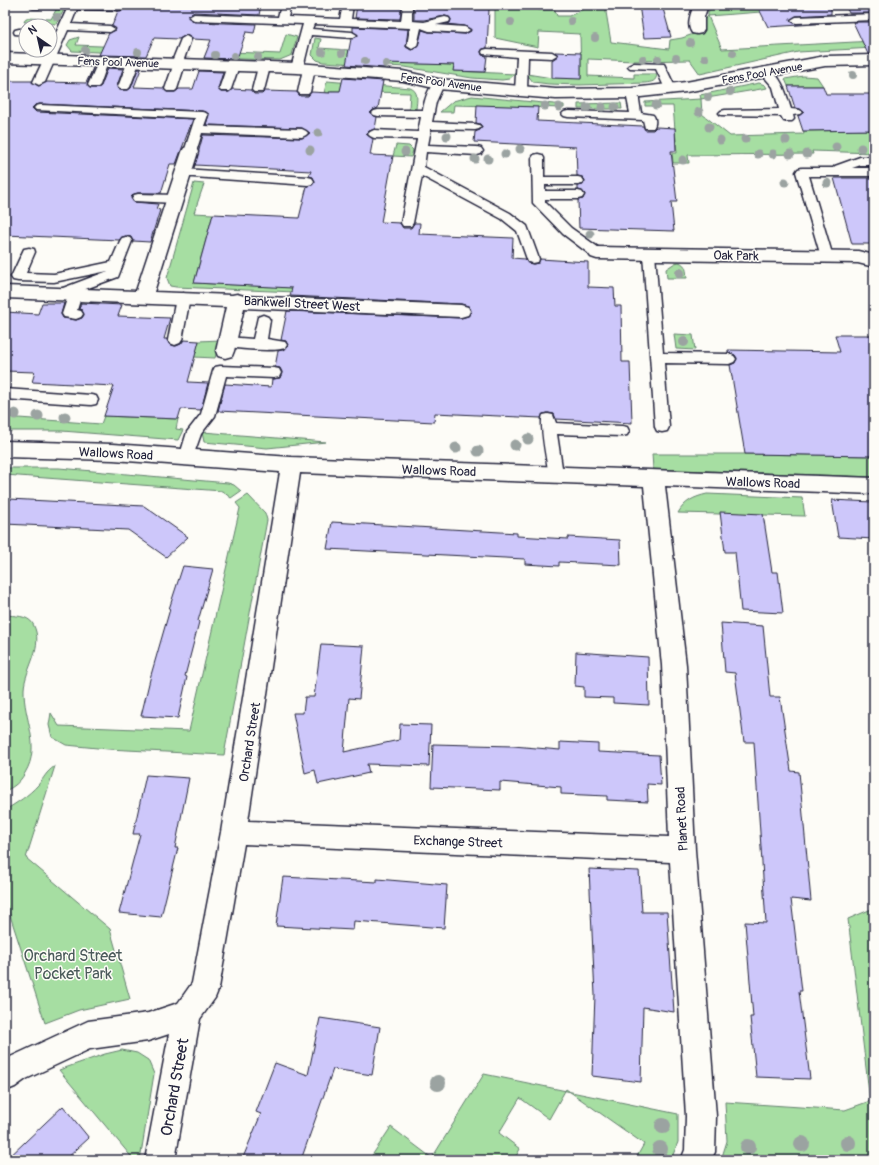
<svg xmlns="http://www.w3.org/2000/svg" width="879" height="1165" viewBox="0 0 879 1165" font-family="Pangolin,sans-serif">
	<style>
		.green { fill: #a6dea2; stroke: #64806e }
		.building { fill: #cdc7fa; stroke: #22223b }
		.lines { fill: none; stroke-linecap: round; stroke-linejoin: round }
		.lane-casing { stroke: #22223b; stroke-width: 3 }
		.street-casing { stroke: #22223b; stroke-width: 3 }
		.lane { fill: #fdfcf7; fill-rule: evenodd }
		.street { fill: #fdfcf7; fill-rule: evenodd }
		.tree { fill: #9ba3a1 }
		.labels { text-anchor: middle; stroke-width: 3; stroke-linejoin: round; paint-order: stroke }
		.far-street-label { font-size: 11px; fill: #22223b; stroke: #fdfcf7 }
		.street-label { font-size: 13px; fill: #22223b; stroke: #fdfcf7 }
		.near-park-label { font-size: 16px; fill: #4a5a5a; stroke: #fdfcf7 }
		.near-street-label { font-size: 16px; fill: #22223b; stroke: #fdfcf7 }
	</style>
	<rect width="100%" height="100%" fill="#fdfcf7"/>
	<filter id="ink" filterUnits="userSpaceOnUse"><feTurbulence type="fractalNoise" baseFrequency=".025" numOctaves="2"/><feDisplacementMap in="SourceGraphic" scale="8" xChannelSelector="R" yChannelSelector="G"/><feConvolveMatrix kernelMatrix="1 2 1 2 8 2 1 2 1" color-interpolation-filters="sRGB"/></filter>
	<g filter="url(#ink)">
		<g class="green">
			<path d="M 446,5 L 528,5 L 539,10 L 555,10 L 557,16 L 569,16 L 592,5 L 605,6 L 611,42 L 669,49 L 670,40 L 682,38 L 702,31 L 703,21 L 708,16 L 708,11 C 722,2 741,5 757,5 L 761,12 L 708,16 L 722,49 L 874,41 L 874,48 L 798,52 L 700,74 L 690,60 L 634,61 L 588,59 L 588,76 L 634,78 L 634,74 L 657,74 C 656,82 652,82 645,83 L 580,85 L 549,84 L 533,82 L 527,74 L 552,78 L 581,78 L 580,34 L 539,32 L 538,47 L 495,38 L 495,9 L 445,9 Z"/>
			<polygon points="57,8 64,10 56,24 24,22 26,18 51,19"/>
			<polygon points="286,34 297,37 292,55 280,60 204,58 207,51 280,54"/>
			<polygon points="79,37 76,45 149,48 147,54 72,51 67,45 70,40"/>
			<polygon points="315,38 321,39 319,48 349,50 348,56 382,45 406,45 404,63 454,65 454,71 515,74 509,79 502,80 472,78 405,67 323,62 317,60 312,55"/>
			<polygon points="803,76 817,77 823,86 788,86 785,79"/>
			<path d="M 327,81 L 410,88 C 419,91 417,100 416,109 L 409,108 L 410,93 L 331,91 L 330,93 L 324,93 Z"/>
			<polygon points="759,83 765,85 767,88 701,99 702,114 730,136 804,134 803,131 874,130 874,153 812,151 813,154 688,155 689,163 673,163 672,153 677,153 673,106 645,106 645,102 701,99 700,95"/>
			<polygon points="472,96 564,105 564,108 454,105 453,112 440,112 453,101"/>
			<polygon points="621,103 622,109 578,109 578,104"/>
			<polygon points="396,145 409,146 413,150 411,157 393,156"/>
			<polygon points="194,183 204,184 194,213 213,214 194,283 461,295 462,299 176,287 170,286 167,278"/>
			<path d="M 679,262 C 687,265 686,271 687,278 L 667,278 L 666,269 L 675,263 Z"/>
			<polygon points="674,334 693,335 695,350 676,349"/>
			<polygon points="220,340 215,358 194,357 199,341"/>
			<polygon points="104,416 178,419 176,429 183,430 178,440 62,431 5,431 5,417 101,424"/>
			<polygon points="202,432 203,432 326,442 267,448 204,442"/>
			<polygon points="652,454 745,454 874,456 874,477 653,469"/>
			<polygon points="5,468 59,468 228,483 234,485 241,491 231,498 222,491 5,475"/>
			<path d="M 707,494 L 802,498 L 805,516 L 678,513 C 685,501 694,497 707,494 Z"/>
			<polygon points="248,495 265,513 267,520 224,755 108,749 66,745 52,737 49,725 51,713 59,726 189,731 240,508 236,503"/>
			<path d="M 5,615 C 14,616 28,615 33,624 C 45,646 25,668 24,689 C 23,719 42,745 25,773 C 20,782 14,787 5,791 Z"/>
			<path d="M 55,766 L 26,858 L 110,929 L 130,999 L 79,1010 L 45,1023 L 5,900 L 5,810 C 17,803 29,795 38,785 C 45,777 45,773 55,766 Z"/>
			<polygon points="874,908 874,1160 721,1160 727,1141 725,1102 845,1110 870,1101 848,919"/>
			<polygon points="122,1050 137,1053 148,1060 154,1074 140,1160 134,1160 59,1070 105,1054"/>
			<polygon points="484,1074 678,1114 678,1142 671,1160 635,1160 644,1144 566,1089 549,1119 520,1098 499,1133 520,1149 514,1160 369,1160 391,1127 432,1158"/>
		</g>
		<g class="building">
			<polygon points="126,5 261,5 259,15 194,12 188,16 194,22 256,24 254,33 246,32 237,59 204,58 211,40 192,39 187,35 179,39 154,38 146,56 99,55 109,33 116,30 112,26 118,11 126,8"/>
			<polygon points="357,5 402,5 400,19 355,18"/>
			<polygon points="410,5 446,5 445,9 489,9 487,48 483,49 481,51 482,55 487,56 485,72 453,71 454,65 386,63 385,68 346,65 351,39 358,36 353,31 353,27 408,29 406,47 411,50 418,46 422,30 429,32 465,34 471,31 465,26 446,24 450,23 451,19 449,17 445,16 424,20 414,20 414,8"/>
			<polygon points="639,5 662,5 671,37 644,38"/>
			<polygon points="757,5 831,5 831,14 796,16 790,21 796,24 831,23 768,27"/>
			<polygon points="845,5 874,5 874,13 849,13"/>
			<polygon points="853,22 874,22 874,54 868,54"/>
			<polygon points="555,52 581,53 581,79 552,78 552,60 558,56"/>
			<polygon points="93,68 87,84 90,88 98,88 101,86 108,68 123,69 117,86 120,90 128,90 131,88 138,69 141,69 134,87 164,88 167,92 175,92 179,89 193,89 199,71 223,72 218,89 221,92 229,92 232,89 251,90 254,94 262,94 265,91 297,92 300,96 308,96 311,92 330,93 330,91 340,91 343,78 383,81 378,108 373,110 370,113 377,117 375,129 369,131 366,134 373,139 370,155 393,156 381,222 400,223 403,228 411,228 414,223 420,223 419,234 513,238 512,258 525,259 528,263 533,264 538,263 540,259 588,262 588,287 614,288 615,306 621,306 622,362 630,362 632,423 556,419 554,414 548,413 543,414 541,418 435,413 434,422 218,411 225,384 271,387 272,379 280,378 282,372 280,368 275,367 278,351 285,349 288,346 286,341 281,340 287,311 461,318 468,316 471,310 468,306 461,304 290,296 292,288 194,283 213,214 299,218 307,186 312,185 315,182 313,177 309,176 311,171 195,165 203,135 302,138 310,133 302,128 206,125 209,114 202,111 40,104 35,105 32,108 36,112 193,119 176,164 170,164 161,193 138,193 134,194 131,197 134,202 158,204 156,209 160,210 150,242 133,241 131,237 126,236 122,237 119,240 5,235 5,81 32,81 38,86 47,82 86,83"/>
			<polygon points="788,86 823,86 826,94 874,94 874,130 803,131 798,116 804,112 800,109 795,108"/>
			<polygon points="477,105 538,107 537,121 643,126 645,130 653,130 656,127 675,128 676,151 671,151 677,202 671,202 674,231 579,228 578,200 583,199 585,194 582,191 578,190 578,186 583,185 585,180 582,177 577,176 576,147 474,142 475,132 480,130 482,127 480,124 476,123"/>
			<polygon points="834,178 874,178 874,244 852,244"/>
			<polygon points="42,303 64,303 61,314 63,318 76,320 82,318 84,315 82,310 79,309 81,303 122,305 118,316 170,318 164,339 167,339 169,344 176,346 181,344 184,340 199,341 188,382 208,383 201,410 181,409 178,419 104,416 114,386 32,382 35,372 5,371 5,312 38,314"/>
			<polygon points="835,335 874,335 874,456 745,454 730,365 735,363 737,358 735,355 728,352 728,350 840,352"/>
			<polygon points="9,499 144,506 188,537 166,557 128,530 5,524 5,511"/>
			<polygon points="832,500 872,502 874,516 874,539 838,537"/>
			<polygon points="720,512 763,514 772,572 778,572 783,613 741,611 735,552 725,552"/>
			<polygon points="332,522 517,533 517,536 568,539 568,537 620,540 621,565 559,562 559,566 525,564 525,559 327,549"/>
			<polygon points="183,566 213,569 198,621 199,622 185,676 187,677 178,718 141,716 151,675 170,609 169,609"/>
			<polygon points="721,623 763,626 770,697 780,697 791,771 799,772 811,901 791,899 802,991 799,991 810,1079 756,1077 750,1017 753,1017 745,922 766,923 754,742 744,742 735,673 725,672"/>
			<polygon points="321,644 364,646 359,699 349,698 344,752 399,740 400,724 431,725 429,766 367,764 369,773 318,784 315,770 305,773 293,713 303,713 305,697 314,697"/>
			<polygon points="576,652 648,657 649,705 613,703 613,698 584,697 584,687 575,686"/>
			<polygon points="560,742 598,744 598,752 659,755 661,785 647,784 648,802 607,800 607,796 561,794 561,787 500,782 500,790 431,787 433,744 513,746 560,750"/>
			<polygon points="146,775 189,778 175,848 178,848 161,917 119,913 140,834 133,834"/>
			<polygon points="589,869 639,871 642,912 667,912 674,1012 643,1007 641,1082 592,1076 595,995"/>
			<polygon points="283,877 377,882 377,879 447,885 444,928 354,921 353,930 276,926"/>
			<polygon points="320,1018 380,1027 372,1075 333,1069 301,1160 242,1160 261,1114 256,1112 275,1063 308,1075"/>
			<polygon points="63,1106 89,1138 65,1160 6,1160"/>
		</g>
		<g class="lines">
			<g class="lane-casing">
				<g id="lane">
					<polygon points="28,5 124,5 125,7 120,10 77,9 71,24 110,26 115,29 110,32 68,30 45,82 39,85 33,82 48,50 50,50 50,46 67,9 33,8"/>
					<polygon points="281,5 291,5 288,17 340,19 343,5 353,5 351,19 401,21 403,6 408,5 412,8 412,21 424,22 445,17 449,18 450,20 449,22 436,25 465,27 470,30 465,33 429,31 421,28 417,46 412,49 407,46 410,28 314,24 312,29 352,32 357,35 352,38 311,35 303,68 297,71 291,68 303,24 194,20 189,17 194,14 278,17"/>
					<polygon points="874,14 874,20 796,23 791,20 796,17"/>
					<polygon points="19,29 26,29 26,35 15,34 14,32 15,30"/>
					<polygon points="186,36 191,39 183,62 185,64 177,89 175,91 167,91 165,89 173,66 171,64 181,39"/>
					<polygon points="487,49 552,52 557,55 552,58 528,57 527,91 525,93 517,93 515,91 517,57 483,54 482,52 483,50"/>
					<polygon points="103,59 108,62 100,85 98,87 90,87 88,85 98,62"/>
					<polygon points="133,60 139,63 130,87 128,89 120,89 118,87 127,63"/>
					<polygon points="233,63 239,66 231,89 229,91 221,91 219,89 227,66"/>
					<polygon points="634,63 664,64 676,89 674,91 666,91 656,69 630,68 628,66"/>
					<polygon points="264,64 270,67 264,90 262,92 254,92 252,90 258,67"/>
					<polygon points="309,66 315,69 310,92 308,94 300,94 298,92 303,69"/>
					<path d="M 766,69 C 781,72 787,96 791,109 L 800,110 L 802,112 L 800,114 L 793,115 L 794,119 L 792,121 L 784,121 L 781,116 L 721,115 L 719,113 L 721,111 L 725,110 L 779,109 L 773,87 L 760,72 Z"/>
					<path d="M 438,81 L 444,84 L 436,102 L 432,122 L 475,124 L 479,125 L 481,127 L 479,129 L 475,130 L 431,129 L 428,145 L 477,147 L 481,148 L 483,151 L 481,154 L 477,155 L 426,152 L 424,167 L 510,213 L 527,226 L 539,259 L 538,262 L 533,263 L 528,262 L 517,231 L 502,219 L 422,176 L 413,223 L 411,226 L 403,226 L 401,223 L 417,139 L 374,138 L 370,136 L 368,134 L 370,132 L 374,130 L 418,132 L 421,117 L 378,116 L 374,115 L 372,113 L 374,111 L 378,110 L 423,110 C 424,102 429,83 438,81 Z"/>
					<path d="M 632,90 L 636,91 L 638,93 L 641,113 L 653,115 C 656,118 656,125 653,128 L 645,128 L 643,120 L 568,117 L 564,116 L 562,114 L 564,112 L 568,111 L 630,113 L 626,93 L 628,91 Z"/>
					<polygon points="40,105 202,112 206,113 208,115 204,126 302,129 306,131 308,133 306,135 302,137 202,133 196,152 194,155 186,155 184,152 195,118 36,110 34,108 36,106"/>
					<polygon points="538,154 542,155 544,158 544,177 578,177 582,178 584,181 582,184 578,185 545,185 545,191 578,191 582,192 584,195 582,198 578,199 545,199 545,202 571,228 602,250 603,253 602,256 597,257 592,256 563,234 533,203 532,158 534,155"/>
					<polygon points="860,157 874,157 874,165 861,165 852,168 874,168 874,176 809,176 833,257 832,260 827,261 822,260 796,172 798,169 802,168 833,168 835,166"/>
					<polygon points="183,169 308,177 312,178 314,181 312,184 308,185 179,176 177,173 179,170"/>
					<polygon points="138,194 175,195 179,196 181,199 179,202 175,203 134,201 132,198 134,195"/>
					<polygon points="126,237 130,238 132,241 118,277 80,291 82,294 77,310 81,311 83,314 81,317 76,319 64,317 62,314 68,296 60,298 55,297 53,294 55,291 108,271 54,282 18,281 13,280 11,277 24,249 29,248 34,249 35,252 26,273 54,274 111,262 120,241 122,238"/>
					<polygon points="649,250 654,251 655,254 663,353 729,354 734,356 736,359 734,362 729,364 664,363 669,427 667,431 662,432 657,431 655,427 643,254 644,251"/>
					<polygon points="183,293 188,295 190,298 182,340 180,343 175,345 170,343 168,340 176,298 178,295"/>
					<path d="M 263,315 L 268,317 L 270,320 L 267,339 L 285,342 L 287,345 L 285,348 C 274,352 233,349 222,345 L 220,342 L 222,339 L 227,337 L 253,339 L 258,317 Z"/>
					<polygon points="220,366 274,368 279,369 281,373 279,377 274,378 226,376 215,416 201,434 191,462 186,464 181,462 179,458 187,432 201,414 213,371 215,367"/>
					<polygon points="5,389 91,395 96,396 98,400 96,404 91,405 5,399"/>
					<path d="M 548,414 L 553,415 L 556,423 L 622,426 L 627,427 L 629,431 L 627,435 L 622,436 L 557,434 L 563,474 L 561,478 L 556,480 L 551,478 L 549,474 C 547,463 539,423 543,415 Z"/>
				</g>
			</g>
			<g class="street-casing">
				<g id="street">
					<path d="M 694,5 L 708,5 L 704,17 L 704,30 L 702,33 L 697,34 L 692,33 C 686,25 691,13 694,5 Z"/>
					<polygon points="5,53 297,63 403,71 438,79 556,89 632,88 686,82 825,56 874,55 874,65 825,66 686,92 632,98 556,99 438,89 403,81 297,73 5,63"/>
					<polygon points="190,147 196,148 198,152 154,292 232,295 237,294 244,296 461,305 468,307 470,311 468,315 461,317 244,308 234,351 232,356 225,358 218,356 216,351 226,307 5,298 5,286 136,291 182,152 184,148"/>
					<polygon points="597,247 858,251 874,255 874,267 858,263 597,259 591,257 588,253 591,249"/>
					<path d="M 5,441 L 113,444 L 291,457 L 874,478 L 874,494 L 665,486 L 686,665 L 695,850 L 716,1116 L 715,1152 L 711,1160 L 681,1160 L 685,1150 L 686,1116 L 670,862 L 244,844 L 219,988 L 215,998 L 200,1019 L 175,1160 L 145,1160 L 169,1034 L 148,1041 L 90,1049 L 26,1079 L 15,1087 L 5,1091 L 6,1059 L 88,1021 L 148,1013 L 178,1003 L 192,983 L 221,832 L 280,472 L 113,460 L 5,457 ZM 300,473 L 644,486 L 662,665 L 669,837 L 248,821 Z"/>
				</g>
			</g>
			<use href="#lane" class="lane"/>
			<use href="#street" class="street"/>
		</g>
		<g class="tree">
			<circle cx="57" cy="17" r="4"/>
			<circle cx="571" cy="21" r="4"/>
			<circle cx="511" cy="22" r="4"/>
			<circle cx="595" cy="38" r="4"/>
			<circle cx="690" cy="43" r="4"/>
			<circle cx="85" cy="50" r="4"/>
			<circle cx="138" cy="52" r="4"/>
			<circle cx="322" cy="52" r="4"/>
			<circle cx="342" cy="53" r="4"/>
			<circle cx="733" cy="53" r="4"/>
			<circle cx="215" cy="55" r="4"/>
			<circle cx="234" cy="56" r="4"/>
			<circle cx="258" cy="57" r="4"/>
			<circle cx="676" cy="58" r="4"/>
			<circle cx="705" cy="58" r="4"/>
			<circle cx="643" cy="59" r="4"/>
			<circle cx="658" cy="59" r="4"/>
			<circle cx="365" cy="61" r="4"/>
			<circle cx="386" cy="64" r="4"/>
			<circle cx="853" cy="75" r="4"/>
			<circle cx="730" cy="92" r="4"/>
			<circle cx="708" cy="97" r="4"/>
			<circle cx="656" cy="105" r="4.5"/>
			<circle cx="545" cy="106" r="4.5"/>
			<circle cx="559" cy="107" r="4.5"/>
			<circle cx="587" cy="107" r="4.5"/>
			<circle cx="602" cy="107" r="4.5"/>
			<circle cx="615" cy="107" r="4.5"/>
			<circle cx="699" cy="112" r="4.5"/>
			<circle cx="709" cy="127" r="4.5"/>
			<circle cx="318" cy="133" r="4.5"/>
			<circle cx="447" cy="136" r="4.5"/>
			<circle cx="745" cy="139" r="4.5"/>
			<circle cx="720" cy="140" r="4.5"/>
			<circle cx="786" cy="140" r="4.5"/>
			<circle cx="836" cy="147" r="4.5"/>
			<circle cx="861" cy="148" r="4.5"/>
			<circle cx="520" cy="149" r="4.5"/>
			<circle cx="310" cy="150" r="4.5"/>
			<circle cx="405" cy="152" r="4.5"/>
			<circle cx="505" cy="154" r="4.5"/>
			<circle cx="758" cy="154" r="4.5"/>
			<circle cx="773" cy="154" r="4.5"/>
			<circle cx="790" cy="154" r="4.5"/>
			<circle cx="807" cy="154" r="4.5"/>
			<circle cx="475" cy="159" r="4.5"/>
			<circle cx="488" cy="159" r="4.5"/>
			<circle cx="683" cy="160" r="4.5"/>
			<circle cx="785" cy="182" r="4.5"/>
			<circle cx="827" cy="183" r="4.5"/>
			<circle cx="590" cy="234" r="4.5"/>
			<circle cx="680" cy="273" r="5"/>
			<circle cx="684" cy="342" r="5"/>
			<circle cx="15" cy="414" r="5.5"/>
			<circle cx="38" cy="416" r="5.5"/>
			<circle cx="65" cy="417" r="5.5"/>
			<circle cx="528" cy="439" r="5.5"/>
			<circle cx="515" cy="445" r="5.5"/>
			<circle cx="456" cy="448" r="5.5"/>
			<circle cx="478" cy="451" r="5.5"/>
			<circle cx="438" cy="1083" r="8"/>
			<circle cx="663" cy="1126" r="8"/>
			<circle cx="848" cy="1143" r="8"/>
			<circle cx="802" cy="1144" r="8"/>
			<circle cx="748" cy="1147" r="8"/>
			<circle cx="660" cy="1149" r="8"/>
		</g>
	</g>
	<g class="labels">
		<g class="far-street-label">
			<text transform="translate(118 62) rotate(2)" y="4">Fens Pool Avenue</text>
			<text transform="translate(762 73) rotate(-10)" y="4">Fens Pool Avenue</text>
			<text transform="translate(441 82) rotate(8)" y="4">Fens Pool Avenue</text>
		</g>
		<g class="street-label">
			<text transform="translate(736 255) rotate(1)" y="5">Oak Park</text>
			<text transform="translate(302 303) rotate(3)" y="5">Bankwell Street West</text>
			<text transform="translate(116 453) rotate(3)" y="5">Wallows Road</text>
			<text transform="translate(439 470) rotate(2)" y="5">Wallows Road</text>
			<text transform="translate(763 482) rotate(2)" y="5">Wallows Road</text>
			<text transform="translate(249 742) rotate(-81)" y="5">Orchard Street</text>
			<text transform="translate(681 819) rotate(-93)" y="5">Planet Road</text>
			<text transform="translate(458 841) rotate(2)" y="5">Exchange Street</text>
		</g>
		<g class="near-park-label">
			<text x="73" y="961">Orchard Street<tspan x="73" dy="18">Pocket Park</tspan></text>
		</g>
		<g class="near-street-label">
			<text transform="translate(174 1087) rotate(-80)" y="6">Orchard Street</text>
		</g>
	</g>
	<rect width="879" height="1165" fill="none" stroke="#fdfcf7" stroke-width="20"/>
	<rect x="10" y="10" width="859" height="1145" fill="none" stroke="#22223b" stroke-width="1.5" filter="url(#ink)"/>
	<g transform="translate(38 38) rotate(326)"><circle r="19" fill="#fdfcf7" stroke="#a5a5ac"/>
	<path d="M0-3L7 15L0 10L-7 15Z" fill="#22223b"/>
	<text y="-6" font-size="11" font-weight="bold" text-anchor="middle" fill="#22223b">N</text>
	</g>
</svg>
